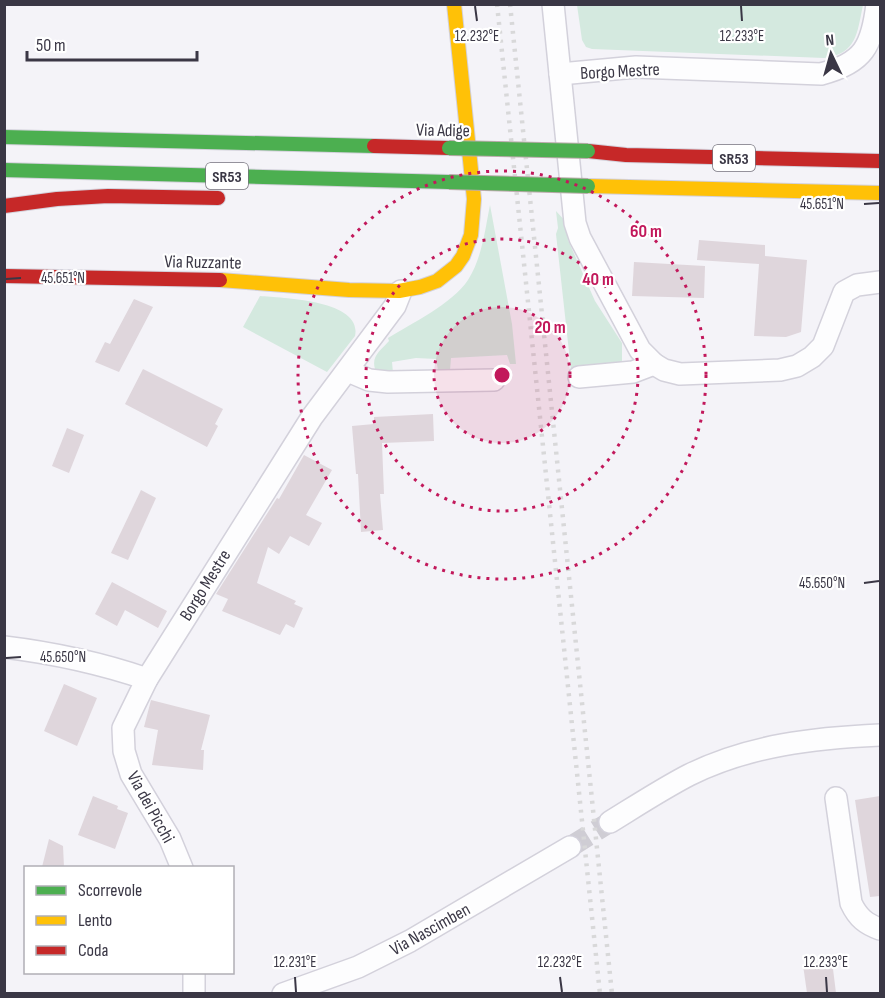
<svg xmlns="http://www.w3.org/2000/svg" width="885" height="998" viewBox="0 0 885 998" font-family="'Sofia Sans Condensed',sans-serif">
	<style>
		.green { fill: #d4e9df }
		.building { fill: #dfd6dc }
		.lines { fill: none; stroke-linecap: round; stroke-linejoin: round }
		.street-tunnel { stroke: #cfcdd4; stroke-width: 21; stroke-dasharray: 21 10; stroke-linecap: butt }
		.street-casing { stroke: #d3d1db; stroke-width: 24 }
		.fast-casing { stroke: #d3d1db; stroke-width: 16 }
		.slow-casing { stroke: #d3d1db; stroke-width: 16 }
		.jam-casing { stroke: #d3d1db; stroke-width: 16 }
		.street { stroke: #fdfdfe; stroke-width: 21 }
		.fast { stroke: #4caf50; stroke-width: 14 }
		.slow { stroke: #ffc107; stroke-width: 14 }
		.jam { stroke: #c62828; stroke-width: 14 }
		.rail { stroke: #d8d8d9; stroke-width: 4.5; stroke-dasharray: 3 6; stroke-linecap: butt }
		.fast-bridge-casing { stroke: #baabab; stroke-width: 16; stroke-linecap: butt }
		.fast-bridge { stroke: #4caf50; stroke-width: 14 }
		.ticks { fill: none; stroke: #3a3745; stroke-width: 2 }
		.ring { fill: none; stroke: #c2185b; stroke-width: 3; stroke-dasharray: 3 6 }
		.labels { text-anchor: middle; stroke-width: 4.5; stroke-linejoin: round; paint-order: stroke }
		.shield { fill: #fff; stroke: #75737d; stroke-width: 1.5 }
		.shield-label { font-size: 16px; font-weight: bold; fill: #3a3745 }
		.street-label { font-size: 18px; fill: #3a3745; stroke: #fff }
		.ticks-label { font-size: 15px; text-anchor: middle; fill: #3a3745; stroke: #fff; stroke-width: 4.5; stroke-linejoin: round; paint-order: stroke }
		.centre { fill: #c2185b; stroke: #fff; stroke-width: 3 }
		.ring-label { font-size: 18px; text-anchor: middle; font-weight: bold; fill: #c2185b; stroke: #fff; stroke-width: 4.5; stroke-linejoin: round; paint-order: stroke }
	</style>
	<rect width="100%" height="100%" fill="#f4f3f8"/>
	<g class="green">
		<path d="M 577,5 L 577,4 L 863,5 C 857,33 857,54 824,58 L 592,49 L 586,47 L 582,40 Z"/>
		<path d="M 490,205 L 512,324 L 516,364 L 510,364 L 507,355 L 451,358 L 450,371 L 438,370 L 436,359 L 416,358 L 392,362 L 393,373 L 380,372 L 375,369 C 371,356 381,350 389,341 L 388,338 C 412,323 452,304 468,280 C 482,258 485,230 490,205 Z"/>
		<polygon points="556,211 566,222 568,240 595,301 622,343 622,366 571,370 556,234 558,228"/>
		<path d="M 260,296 C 283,298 363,300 355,336 L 327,372 L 243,327 Z"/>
	</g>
	<g class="building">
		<polygon points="699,240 765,245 765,256 807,260 801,332 786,337 754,336 759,264 697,260"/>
		<polygon points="634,262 705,266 704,298 632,296"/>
		<polygon points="134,299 153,307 119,372 95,362 105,342 110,344"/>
		<polygon points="143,369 223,409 215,424 218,426 207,447 125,404"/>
		<polygon points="433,414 434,441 382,443 384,494 380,494 383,530 361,532 358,474 356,474 352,426 374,424 374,417"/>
		<polygon points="67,428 84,435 69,473 52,466"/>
		<polygon points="304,455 332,470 306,515 322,523 309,546 290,536 279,554 268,547 257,583 296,601 294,604 303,608 294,628 286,624 280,635 222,611 228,599 216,594 277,498 279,499"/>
		<polygon points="141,490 156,498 128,560 111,553"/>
		<polygon points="112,582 167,611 158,628 125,610 117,626 95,614"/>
		<polygon points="64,684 97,698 77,746 44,731"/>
		<polygon points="151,700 210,715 201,750 204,750 203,770 152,765 158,730 144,727"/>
		<polygon points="93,796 118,806 117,809 128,813 115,849 78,835"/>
		<polygon points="880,796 880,896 870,897 855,800"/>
		<polygon points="49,839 63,846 64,867 42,867"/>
		<polygon points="832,961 836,993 807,993 803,965"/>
	</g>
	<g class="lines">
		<polyline class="street-tunnel" points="570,847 610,822"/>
		<g class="street-casing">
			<g id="street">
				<polyline points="553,4 575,223 580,238 640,350 654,364"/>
				<path d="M 560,74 L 636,67 L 821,74 C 864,63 872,46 877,4"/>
				<polyline points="348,371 369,380 388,382 494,380"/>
				<polyline points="579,377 633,372 654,364 664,370 680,374 780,370 797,366 812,357 823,346 844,292 857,285 880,282"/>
				<path d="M 4,647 C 54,653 100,663 147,679"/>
				<path d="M 836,798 L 851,903 C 858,918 866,924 880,929"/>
				<path d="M 610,822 C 636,806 662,789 689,775 C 749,745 815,738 880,735"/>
				<polyline points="182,868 170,839 131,774 124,751 123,728 147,679 312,417 395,306 401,291"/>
				<polyline points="194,972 194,994"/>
				<polyline points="283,994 358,967 410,941 570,847"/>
			</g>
		</g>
		<g class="fast-casing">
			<g id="fast">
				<polyline points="4,137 374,146"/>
				<polyline points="4,170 449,182"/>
			</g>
		</g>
		<g class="slow-casing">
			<g id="slow">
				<polyline points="588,186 880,193"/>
				<polyline points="220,280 349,290 399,291 420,287 437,281 456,266 463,256 471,235 474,199 454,4"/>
			</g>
		</g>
		<g class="jam-casing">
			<g id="jam">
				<polyline points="374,146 449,148"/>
				<polyline points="588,151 626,155 880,161"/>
				<polyline points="4,206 57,199 108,196 218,198"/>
				<polyline points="4,276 220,280"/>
			</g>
		</g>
		<use href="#street" class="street"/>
		<use href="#fast" class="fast"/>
		<use href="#slow" class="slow"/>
		<use href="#jam" class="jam"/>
		<g class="rail">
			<polyline points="497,4 600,994"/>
			<polyline points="510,4 612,994"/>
		</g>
		<g class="fast-bridge-casing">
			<g id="fast-bridge">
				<polyline points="449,148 588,151"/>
				<polyline points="449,182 588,186"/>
			</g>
		</g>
		<use href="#fast-bridge" class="fast-bridge"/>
	</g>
	<path class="ticks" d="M 475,6 L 477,21M 741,6 L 742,21M 864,204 L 879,203M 6,279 L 21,278M 864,583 L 879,581M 6,658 L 21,657M 295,977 L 296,992M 560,977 L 562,992M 826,977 L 827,992"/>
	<circle cx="502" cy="375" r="68" fill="#c2185b" fill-opacity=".12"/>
	<g class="ring">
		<circle cx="502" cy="375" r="68"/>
		<circle cx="502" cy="375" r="136"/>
		<circle cx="502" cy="375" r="204"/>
	</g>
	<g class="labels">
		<g class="shield">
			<rect x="713" y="145" width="42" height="26" rx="4.5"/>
			<rect x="206" y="163" width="42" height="26" rx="4.5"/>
		</g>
		<g class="shield-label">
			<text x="734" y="164">SR53</text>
			<text x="227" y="182">SR53</text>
		</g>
		<g class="street-label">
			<text transform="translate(620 71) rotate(-3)" y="6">Borgo Mestre</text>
			<text transform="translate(443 130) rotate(1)" y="6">Via Adige</text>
			<text transform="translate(203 262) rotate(1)" y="6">Via Ruzzante</text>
			<text transform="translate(205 585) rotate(-58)" y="6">Borgo Mestre</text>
			<text transform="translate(151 807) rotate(61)" y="6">Via dei Picchi</text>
			<text transform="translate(430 929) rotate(-29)" y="6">Via Nascimben</text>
		</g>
	</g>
	<g class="ticks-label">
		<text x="477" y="41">12.232°E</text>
		<text x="742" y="41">12.233°E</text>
		<text x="822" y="209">45.651°N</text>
		<text x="63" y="283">45.651°N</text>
		<text x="822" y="588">45.650°N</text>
		<text x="63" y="662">45.650°N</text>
		<text x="295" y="967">12.231°E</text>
		<text x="560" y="967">12.232°E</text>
		<text x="826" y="967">12.233°E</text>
	</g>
	<circle cx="502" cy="375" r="9" class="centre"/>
	<g class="ring-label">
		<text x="646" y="237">60 m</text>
		<text x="598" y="285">40 m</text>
		<text x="550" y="333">20 m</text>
	</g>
	<rect width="885" height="998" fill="none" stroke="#3a3745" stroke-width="12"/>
	<rect x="24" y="866" width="210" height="108" fill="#ffffff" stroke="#b0afb5" stroke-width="1.5"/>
	<rect x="36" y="886" width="30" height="9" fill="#4caf50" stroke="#b0afb5" stroke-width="1.5"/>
	<text x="78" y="896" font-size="18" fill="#3a3745">Scorrevole</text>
	<rect x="36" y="916" width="30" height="9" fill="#ffc107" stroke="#b0afb5" stroke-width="1.5"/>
	<text x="78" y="926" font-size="18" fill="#3a3745">Lento</text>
	<rect x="36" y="946" width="30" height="9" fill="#c62828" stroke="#b0afb5" stroke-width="1.5"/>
	<text x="78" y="956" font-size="18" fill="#3a3745">Coda</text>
	<g transform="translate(831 54) rotate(355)" stroke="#ffffff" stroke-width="4.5" paint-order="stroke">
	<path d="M0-4.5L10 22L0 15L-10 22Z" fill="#3a3745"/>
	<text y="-9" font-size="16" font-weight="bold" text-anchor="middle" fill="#3a3745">N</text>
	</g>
	<path d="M27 51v9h170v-9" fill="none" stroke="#3a3745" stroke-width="3"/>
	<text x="36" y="51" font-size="18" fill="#3a3745" stroke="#ffffff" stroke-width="4.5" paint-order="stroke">50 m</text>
</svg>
